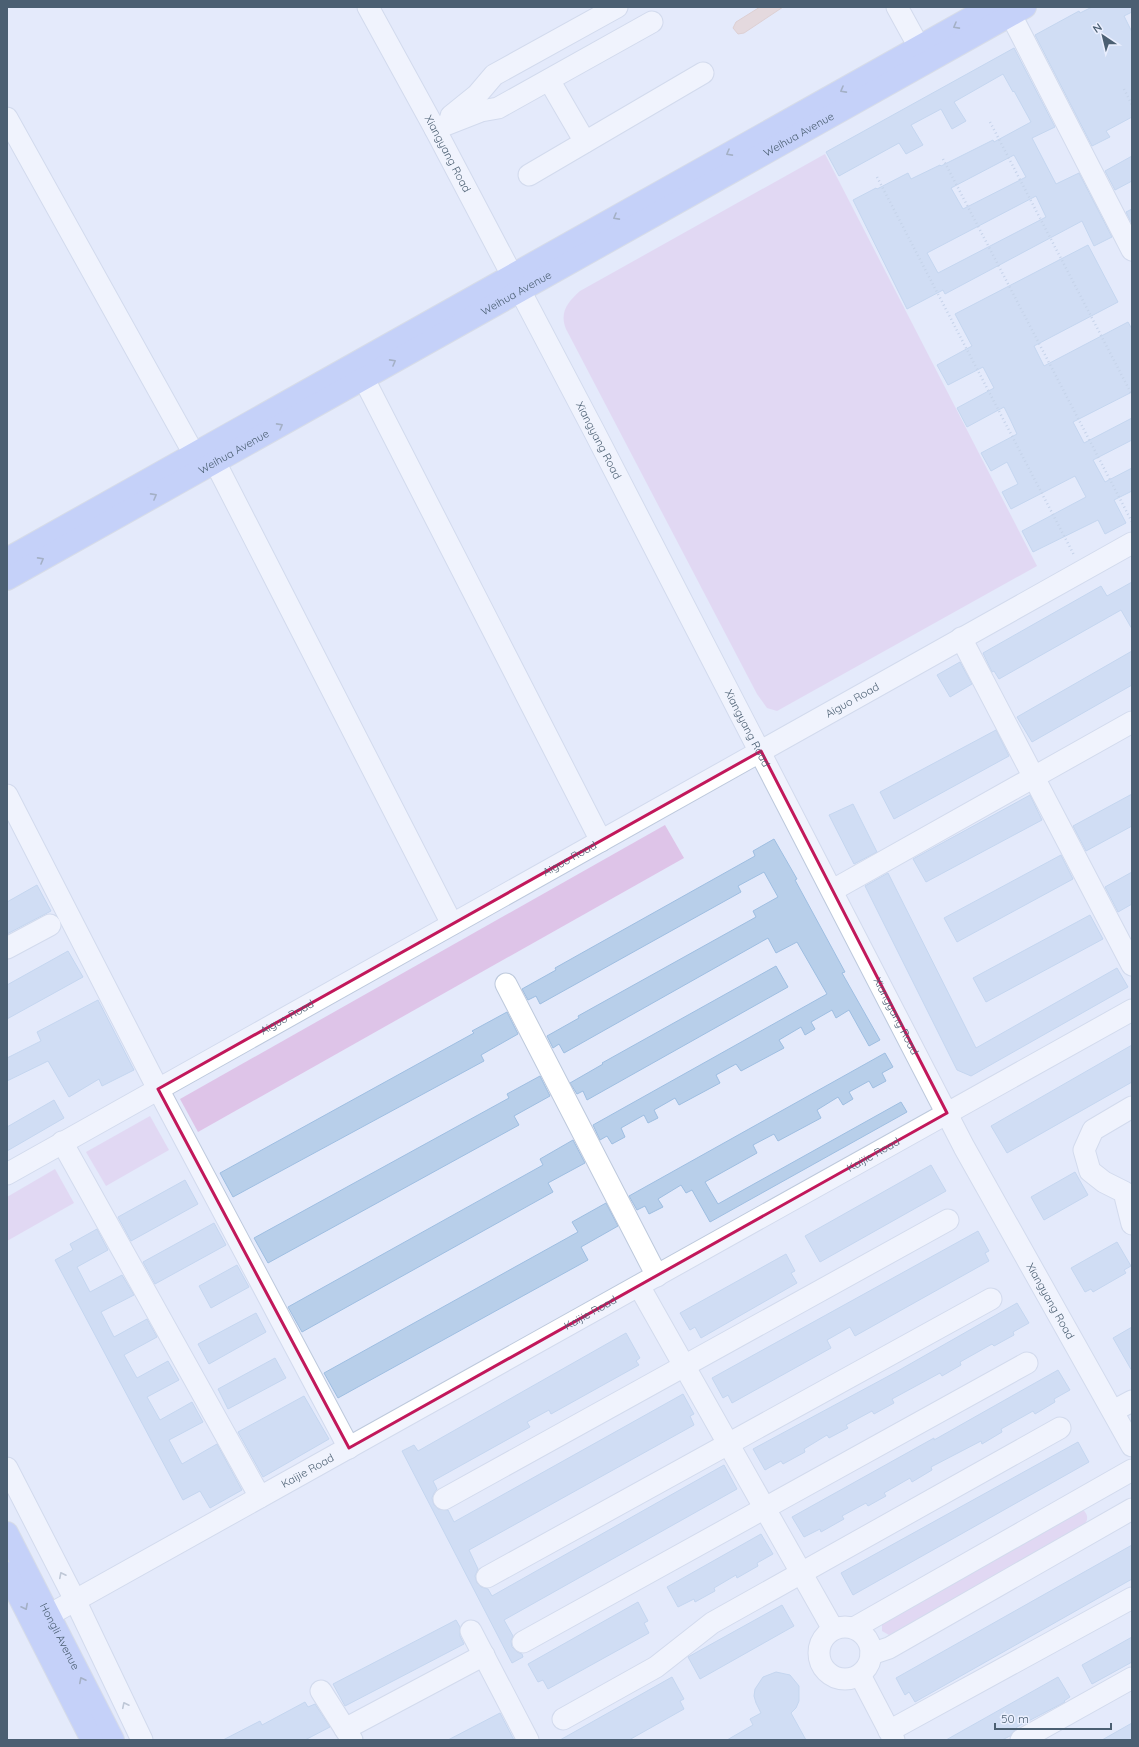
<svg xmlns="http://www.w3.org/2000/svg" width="1139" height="1747" viewBox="0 0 1139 1747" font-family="Quicksand,sans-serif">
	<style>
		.green { fill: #dec4e8 }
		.water { fill: #e4c6ba; stroke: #d5b0a1 }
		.building { fill: #b8cfea; stroke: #9ebee1; fill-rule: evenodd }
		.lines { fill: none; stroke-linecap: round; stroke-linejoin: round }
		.minor-casing { stroke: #bdc9dc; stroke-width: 23 }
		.major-casing { stroke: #c5ccd2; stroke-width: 24 }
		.path { stroke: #a1b8d4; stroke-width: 2.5; stroke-dasharray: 1 3; stroke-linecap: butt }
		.minor { stroke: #fff; stroke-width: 21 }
		.major { stroke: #a0b3f7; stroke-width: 22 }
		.oneway { stroke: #586c86 }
		.oneway2 { stroke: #939faa }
		.marked { fill: none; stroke: #c2185b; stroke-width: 3; stroke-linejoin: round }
		.labels { text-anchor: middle; stroke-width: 3.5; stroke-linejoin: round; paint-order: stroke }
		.street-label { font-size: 11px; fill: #4b5f72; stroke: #eaeffe }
	</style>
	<rect width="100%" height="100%" fill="#e4eafb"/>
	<g class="green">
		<path d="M 825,154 L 1037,566 L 777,711 L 767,708 L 757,694 L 566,329 C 559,312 568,302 580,291 Z"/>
		<polygon points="665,825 684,858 198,1132 180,1099"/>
		<polygon points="150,1116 169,1150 106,1186 86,1152"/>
		<polygon points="55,1169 74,1203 7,1241 7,1197"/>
		<path d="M 1079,1510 L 1083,1510 C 1089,1515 1088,1521 1083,1526 L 898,1632 L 889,1635 L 882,1631 L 882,1622 Z"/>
	</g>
	<polygon class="water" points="760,7 783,7 744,33 738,34 733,28 736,22"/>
	<g class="building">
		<polygon points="1092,7 1132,7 1132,12 1124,16 1132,32 1132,117 1106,131 1110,137 1092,146 1035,35 1079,11 1080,13"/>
		<path d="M 1014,48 L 1055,127 L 1032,138 L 1056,184 L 1079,173 L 1112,237 L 1094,246 L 1082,221 L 945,294 L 943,290 L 907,309 L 853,200 L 876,188 L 877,189 L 908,173 L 911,179 L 940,165 L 941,166 L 993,140 L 994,142 L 1031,122 L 1014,91 L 1013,92 L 1003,74 L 954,102 L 966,121 L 952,129 L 941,109 L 911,125 L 923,145 L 906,154 L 899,143 L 839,176 L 826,152 ZM 1014,155 L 1026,177 L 963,209 L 951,188 ZM 1036,196 L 1046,217 L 938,273 L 927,253 Z"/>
		<polygon points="1132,156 1132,181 1115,190 1105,171"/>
		<polygon points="1132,209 1132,224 1126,212"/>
		<polygon points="1088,245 1118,302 1034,346 1044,366 1128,322 1132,329 1132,392 1073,422 1084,443 1132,418 1132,440 1093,460 1105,482 1132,468 1132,491 1114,500 1126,523 1105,534 1098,520 1033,552 1022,531 1086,497 1075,476 1011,509 1002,492 1018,484 1007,462 991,471 981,453 1017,434 1010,419 1004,407 967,427 957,408 994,388 983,367 948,385 937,365 972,346 955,314"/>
		<polygon points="1132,582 1132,629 1121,610 999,679 994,671 992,672 983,653 1101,586 1107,596"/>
		<polygon points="1132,651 1132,685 1032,742 1017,717"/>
		<polygon points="960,662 972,684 950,697 937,675"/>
		<polygon points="996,730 1009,756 894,819 880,792"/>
		<polygon points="1132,794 1132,826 1086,851 1073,826"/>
		<polygon points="1030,795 1042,820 926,882 913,859"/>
		<polygon points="853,804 877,852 854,864 829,815"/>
		<polygon points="774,839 797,879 795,880 845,972 842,973 880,1040 869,1046 849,1010 836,1018 832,1010 811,1022 815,1029 805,1035 801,1027 779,1040 784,1048 741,1071 736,1064 716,1075 720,1083 679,1105 675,1098 654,1110 658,1118 648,1123 644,1115 621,1128 625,1137 612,1144 607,1136 600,1140 593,1125 827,994 797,942 776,953 768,938 564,1053 559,1044 553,1048 547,1036 579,1018 578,1016 756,917 753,911 778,897 764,872 738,886 741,892 540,1004 536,996 528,1000 522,989 556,970 555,968 755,856 753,851"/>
		<polygon points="1061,855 1073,879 957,942 944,918"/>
		<polygon points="1132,872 1132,904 1118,912 1105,887"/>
		<polygon points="888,873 976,1048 1117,968 1128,987 971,1076 957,1070 865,886"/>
		<polygon points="37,885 51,911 7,934 7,902"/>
		<polygon points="1090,915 1103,939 986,1002 973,978"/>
		<polygon points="68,951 83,977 7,1019 7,985"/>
		<polygon points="776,966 788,987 587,1100 583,1091 577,1094 570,1083 603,1064 602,1063"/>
		<polygon points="98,1000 134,1070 102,1086 99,1079 69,1097 48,1061 7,1081 7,1058 41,1041 37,1032"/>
		<polygon points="507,1012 518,1034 481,1055 484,1061 233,1197 220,1173 474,1033 472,1031"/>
		<polygon points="1132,1045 1132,1082 1007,1153 991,1126"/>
		<polygon points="885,1053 893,1067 882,1073 886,1081 873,1088 869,1081 849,1092 853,1099 843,1105 838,1097 817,1110 821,1118 778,1141 774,1134 753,1145 757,1153 705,1182 718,1204 901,1102 907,1112 710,1222 692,1190 686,1193 681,1185 658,1199 663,1207 649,1214 645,1206 637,1210 629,1196"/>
		<polygon points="540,1076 550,1096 514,1116 519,1125 268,1263 254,1238 509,1098 507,1094"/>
		<polygon points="54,1100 64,1118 7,1151 7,1127"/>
		<polygon points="573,1140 585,1163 548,1183 553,1192 302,1332 288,1307 543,1165 540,1159"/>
		<polygon points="931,1165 946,1191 820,1262 805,1236"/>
		<polygon points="1075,1172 1088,1195 1044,1220 1031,1197"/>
		<polygon points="185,1180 198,1204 131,1241 118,1217"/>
		<polygon points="606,1203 618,1226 581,1247 588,1260 338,1398 324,1373 578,1232 572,1222"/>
		<polygon points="214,1223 226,1245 155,1284 143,1262"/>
		<polygon points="97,1229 108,1250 77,1267 90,1292 122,1275 134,1295 101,1312 114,1337 147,1319 157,1337 124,1355 137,1378 168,1361 179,1380 147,1397 160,1420 192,1402 203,1422 169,1440 182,1464 217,1444 242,1490 210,1508 200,1491 183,1500 55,1260 73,1250 70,1244"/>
		<polygon points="978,1231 989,1251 985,1253 989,1261 855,1336 850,1327 827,1340 831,1348 732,1403 728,1395 723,1398 712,1378"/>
		<polygon points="1117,1242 1131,1266 1124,1270 1126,1273 1093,1292 1091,1289 1085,1292 1071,1268"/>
		<polygon points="786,1254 795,1271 791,1273 797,1283 701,1338 695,1327 690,1330 680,1313"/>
		<polygon points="237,1265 249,1287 211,1308 199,1286"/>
		<polygon points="1017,1303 1029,1323 1013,1332 1014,1335 994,1346 992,1344 960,1362 961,1365 942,1376 940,1373 892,1399 894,1403 874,1414 872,1411 846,1425 848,1428 829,1438 827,1435 804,1449 805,1452 783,1464 781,1461 765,1470 753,1449 896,1372"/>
		<polygon points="256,1313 266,1332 209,1364 198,1344"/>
		<polygon points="1132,1327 1132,1371 1113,1338"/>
		<polygon points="626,1333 640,1358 636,1361 639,1365 551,1414 549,1410 527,1422 530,1427 433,1481 437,1489 434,1493 432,1498 434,1505 438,1509 448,1510 454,1522 683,1394 694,1414 690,1416 694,1425 469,1550 478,1569 475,1576 477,1583 481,1587 488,1589 492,1596 724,1465 737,1489 504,1620 513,1636 511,1641 512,1647 517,1652 522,1654 523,1657 512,1663 402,1451 414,1445 418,1451"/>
		<polygon points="275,1358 286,1378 228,1409 218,1389"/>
		<polygon points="1058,1370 1070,1390 1054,1399 1055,1402 1035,1414 1033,1411 1001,1429 1002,1432 982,1444 981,1441 931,1467 932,1470 912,1482 910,1478 884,1493 886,1496 868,1506 866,1503 842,1516 844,1519 821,1532 820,1529 804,1537 792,1517 934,1438 934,1440"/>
		<polygon points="304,1396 329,1439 263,1477 238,1432"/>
		<polygon points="1078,1442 1089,1462 853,1595 841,1573"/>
		<polygon points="761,1534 773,1554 757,1563 758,1566 737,1578 736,1575 714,1588 715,1591 695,1602 694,1599 678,1607 667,1587"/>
		<polygon points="1132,1545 1132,1579 915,1702 909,1692 905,1695 896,1678"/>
		<polygon points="638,1602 648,1621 644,1623 649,1633 548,1689 543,1680 538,1682 528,1664"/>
		<polygon points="782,1605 794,1626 700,1679 688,1657"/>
		<polygon points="456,1620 460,1627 460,1636 464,1644 345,1706 333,1684"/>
		<polygon points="1132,1637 1132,1662 1092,1684 1082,1665"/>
		<polygon points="776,1672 790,1675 799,1686 799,1701 796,1708 791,1713 806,1740 727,1740 753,1725 750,1719 761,1713 756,1703 754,1696 755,1689 763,1677"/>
		<polygon points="672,1677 684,1699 680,1701 684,1709 629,1740 560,1740"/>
		<polygon points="1058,1677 1070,1697 1064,1701 1065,1702 1017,1727 1010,1736 1002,1740 946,1740"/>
		<polygon points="305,1702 308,1707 315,1704 330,1727 305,1740 223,1740 260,1721 262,1725"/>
		<polygon points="500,1713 514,1740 448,1740"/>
		<polygon points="1132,1723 1132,1740 1102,1740"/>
	</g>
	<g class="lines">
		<g class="minor-casing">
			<g id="minor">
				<path id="s1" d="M 368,7 L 435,129 L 594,431 L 964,1147 L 1132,1446"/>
				<polyline points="897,7 919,47"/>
				<polyline points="1011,15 1132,250"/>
				<polyline points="549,80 585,142"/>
				<polyline points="451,116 477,95 494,75 617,7"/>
				<polyline points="7,118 194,454"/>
				<polyline points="435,129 481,111 498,108 652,22"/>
				<polyline points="529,175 703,73"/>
				<polyline points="364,379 601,841"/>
				<polyline points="215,462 452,924"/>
				<polyline points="961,638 1132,965"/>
				<polyline points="7,795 158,1089 349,1448"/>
				<polyline points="833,890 1132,722"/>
				<polyline points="7,948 50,925"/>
				<polyline points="506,984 657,1276"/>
				<polyline points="1132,1107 1093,1130 1084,1150 1090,1171 1104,1182 1124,1192 1132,1224"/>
				<polyline points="62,1142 260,1497"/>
				<path id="s2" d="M 7,1174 L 1132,543"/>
				<polyline points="639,1286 833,1629"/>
				<polyline points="1113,1411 1132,1401"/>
				<polyline points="7,1468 75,1600 142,1740"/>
				<polyline points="444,1499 948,1220"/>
				<polyline points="487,1577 991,1299"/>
				<path id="s3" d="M 49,1615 L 1132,1010"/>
				<circle cx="845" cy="1653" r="26"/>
				<polyline points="854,1628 1132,1470"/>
				<polyline points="471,1631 528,1740"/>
				<polyline points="523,1642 1027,1363"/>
				<polyline points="871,1654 889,1648 1132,1509"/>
				<polyline points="860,1675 894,1740"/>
				<polyline points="321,1691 352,1740"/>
				<polyline points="563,1719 656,1667 712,1623 1060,1428"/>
				<polyline points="345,1729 484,1655"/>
				<polyline points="889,1731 1132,1598"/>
				<polyline points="1021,1740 1132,1678"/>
			</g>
		</g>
		<g class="major-casing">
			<g id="major">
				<polyline points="7,559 990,7"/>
				<path id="s4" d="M 7,579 L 1025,7"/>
				<path id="s5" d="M 7,1533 L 113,1740"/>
				<polyline points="7,1573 92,1740"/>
			</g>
		</g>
		<g class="path">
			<polyline points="1124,89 1132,105"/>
			<polyline points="990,122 1132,395"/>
			<polyline points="943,159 1132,522"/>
			<polyline points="877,177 1074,555"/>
		</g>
		<use href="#minor" class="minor"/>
		<use href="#major" class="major"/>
	</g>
	<defs><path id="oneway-chevron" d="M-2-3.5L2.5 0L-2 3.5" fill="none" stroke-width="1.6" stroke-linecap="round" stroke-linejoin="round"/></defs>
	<g class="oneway">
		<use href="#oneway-chevron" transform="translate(956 26) rotate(151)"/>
		<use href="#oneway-chevron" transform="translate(843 90) rotate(151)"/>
		<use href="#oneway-chevron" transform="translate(729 153) rotate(151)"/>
		<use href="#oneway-chevron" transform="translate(616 217) rotate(151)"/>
		<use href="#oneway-chevron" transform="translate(393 362) rotate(-29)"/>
		<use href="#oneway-chevron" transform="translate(280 426) rotate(-29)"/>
		<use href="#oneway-chevron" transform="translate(154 496) rotate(-29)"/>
		<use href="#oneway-chevron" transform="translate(41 560) rotate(-29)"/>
		<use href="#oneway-chevron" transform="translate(25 1607) rotate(63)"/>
		<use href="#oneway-chevron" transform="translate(82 1680) rotate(-117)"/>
	</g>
	<g class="oneway2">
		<use href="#oneway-chevron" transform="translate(62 1575) rotate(-117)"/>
		<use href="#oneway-chevron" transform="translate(125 1705) rotate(-116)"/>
	</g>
	<path d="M0 0H1139V1747H0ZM 761,751 L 947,1113 L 349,1448 L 158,1089 Z" fill="#e4eafb" fill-opacity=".55" fill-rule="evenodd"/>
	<path class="marked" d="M 761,751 L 947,1113 L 349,1448 L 158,1089 Z"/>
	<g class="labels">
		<g class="street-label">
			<text dy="4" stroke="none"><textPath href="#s4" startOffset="908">Weihua Avenue</textPath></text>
			<text dy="4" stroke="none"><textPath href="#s1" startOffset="167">Xiangyang Road</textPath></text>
			<text dy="4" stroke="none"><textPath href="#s4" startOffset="584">Weihua Avenue</textPath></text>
			<text dy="4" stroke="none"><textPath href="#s1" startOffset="491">Xiangyang Road</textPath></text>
			<text dy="4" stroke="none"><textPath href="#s4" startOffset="260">Weihua Avenue</textPath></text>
			<text dy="4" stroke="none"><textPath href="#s2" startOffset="969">Aiguo Road</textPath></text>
			<text dy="4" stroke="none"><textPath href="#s1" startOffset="815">Xiangyang Road</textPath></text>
			<text dy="4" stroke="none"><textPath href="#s2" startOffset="645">Aiguo Road</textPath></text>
			<text dy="4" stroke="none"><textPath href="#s1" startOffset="1139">Xiangyang Road</textPath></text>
			<text dy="4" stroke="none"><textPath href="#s2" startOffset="321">Aiguo Road</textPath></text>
			<text dy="4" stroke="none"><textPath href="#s3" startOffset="944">Kaijie Road</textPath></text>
			<text dy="4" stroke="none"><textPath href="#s1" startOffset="1463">Xiangyang Road</textPath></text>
			<text dy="4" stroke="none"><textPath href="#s3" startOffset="620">Kaijie Road</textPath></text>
			<text dy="4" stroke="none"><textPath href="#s3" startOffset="296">Kaijie Road</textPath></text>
			<text dy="4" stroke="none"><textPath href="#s5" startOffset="116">Hongli Avenue</textPath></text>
		</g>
	</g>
	<rect width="1139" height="1747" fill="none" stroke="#4b5f72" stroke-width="16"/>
	<g transform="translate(1103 36) rotate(325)" stroke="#eaeffe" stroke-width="3" paint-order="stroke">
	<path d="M0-3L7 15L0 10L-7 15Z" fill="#4b5f72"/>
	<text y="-6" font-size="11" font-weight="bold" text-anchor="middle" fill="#4b5f72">N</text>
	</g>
	<path d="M995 1723v6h116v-6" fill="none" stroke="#4b5f72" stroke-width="2"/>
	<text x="1001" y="1723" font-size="12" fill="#4b5f72" stroke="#eaeffe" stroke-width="3" paint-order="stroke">50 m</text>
</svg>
